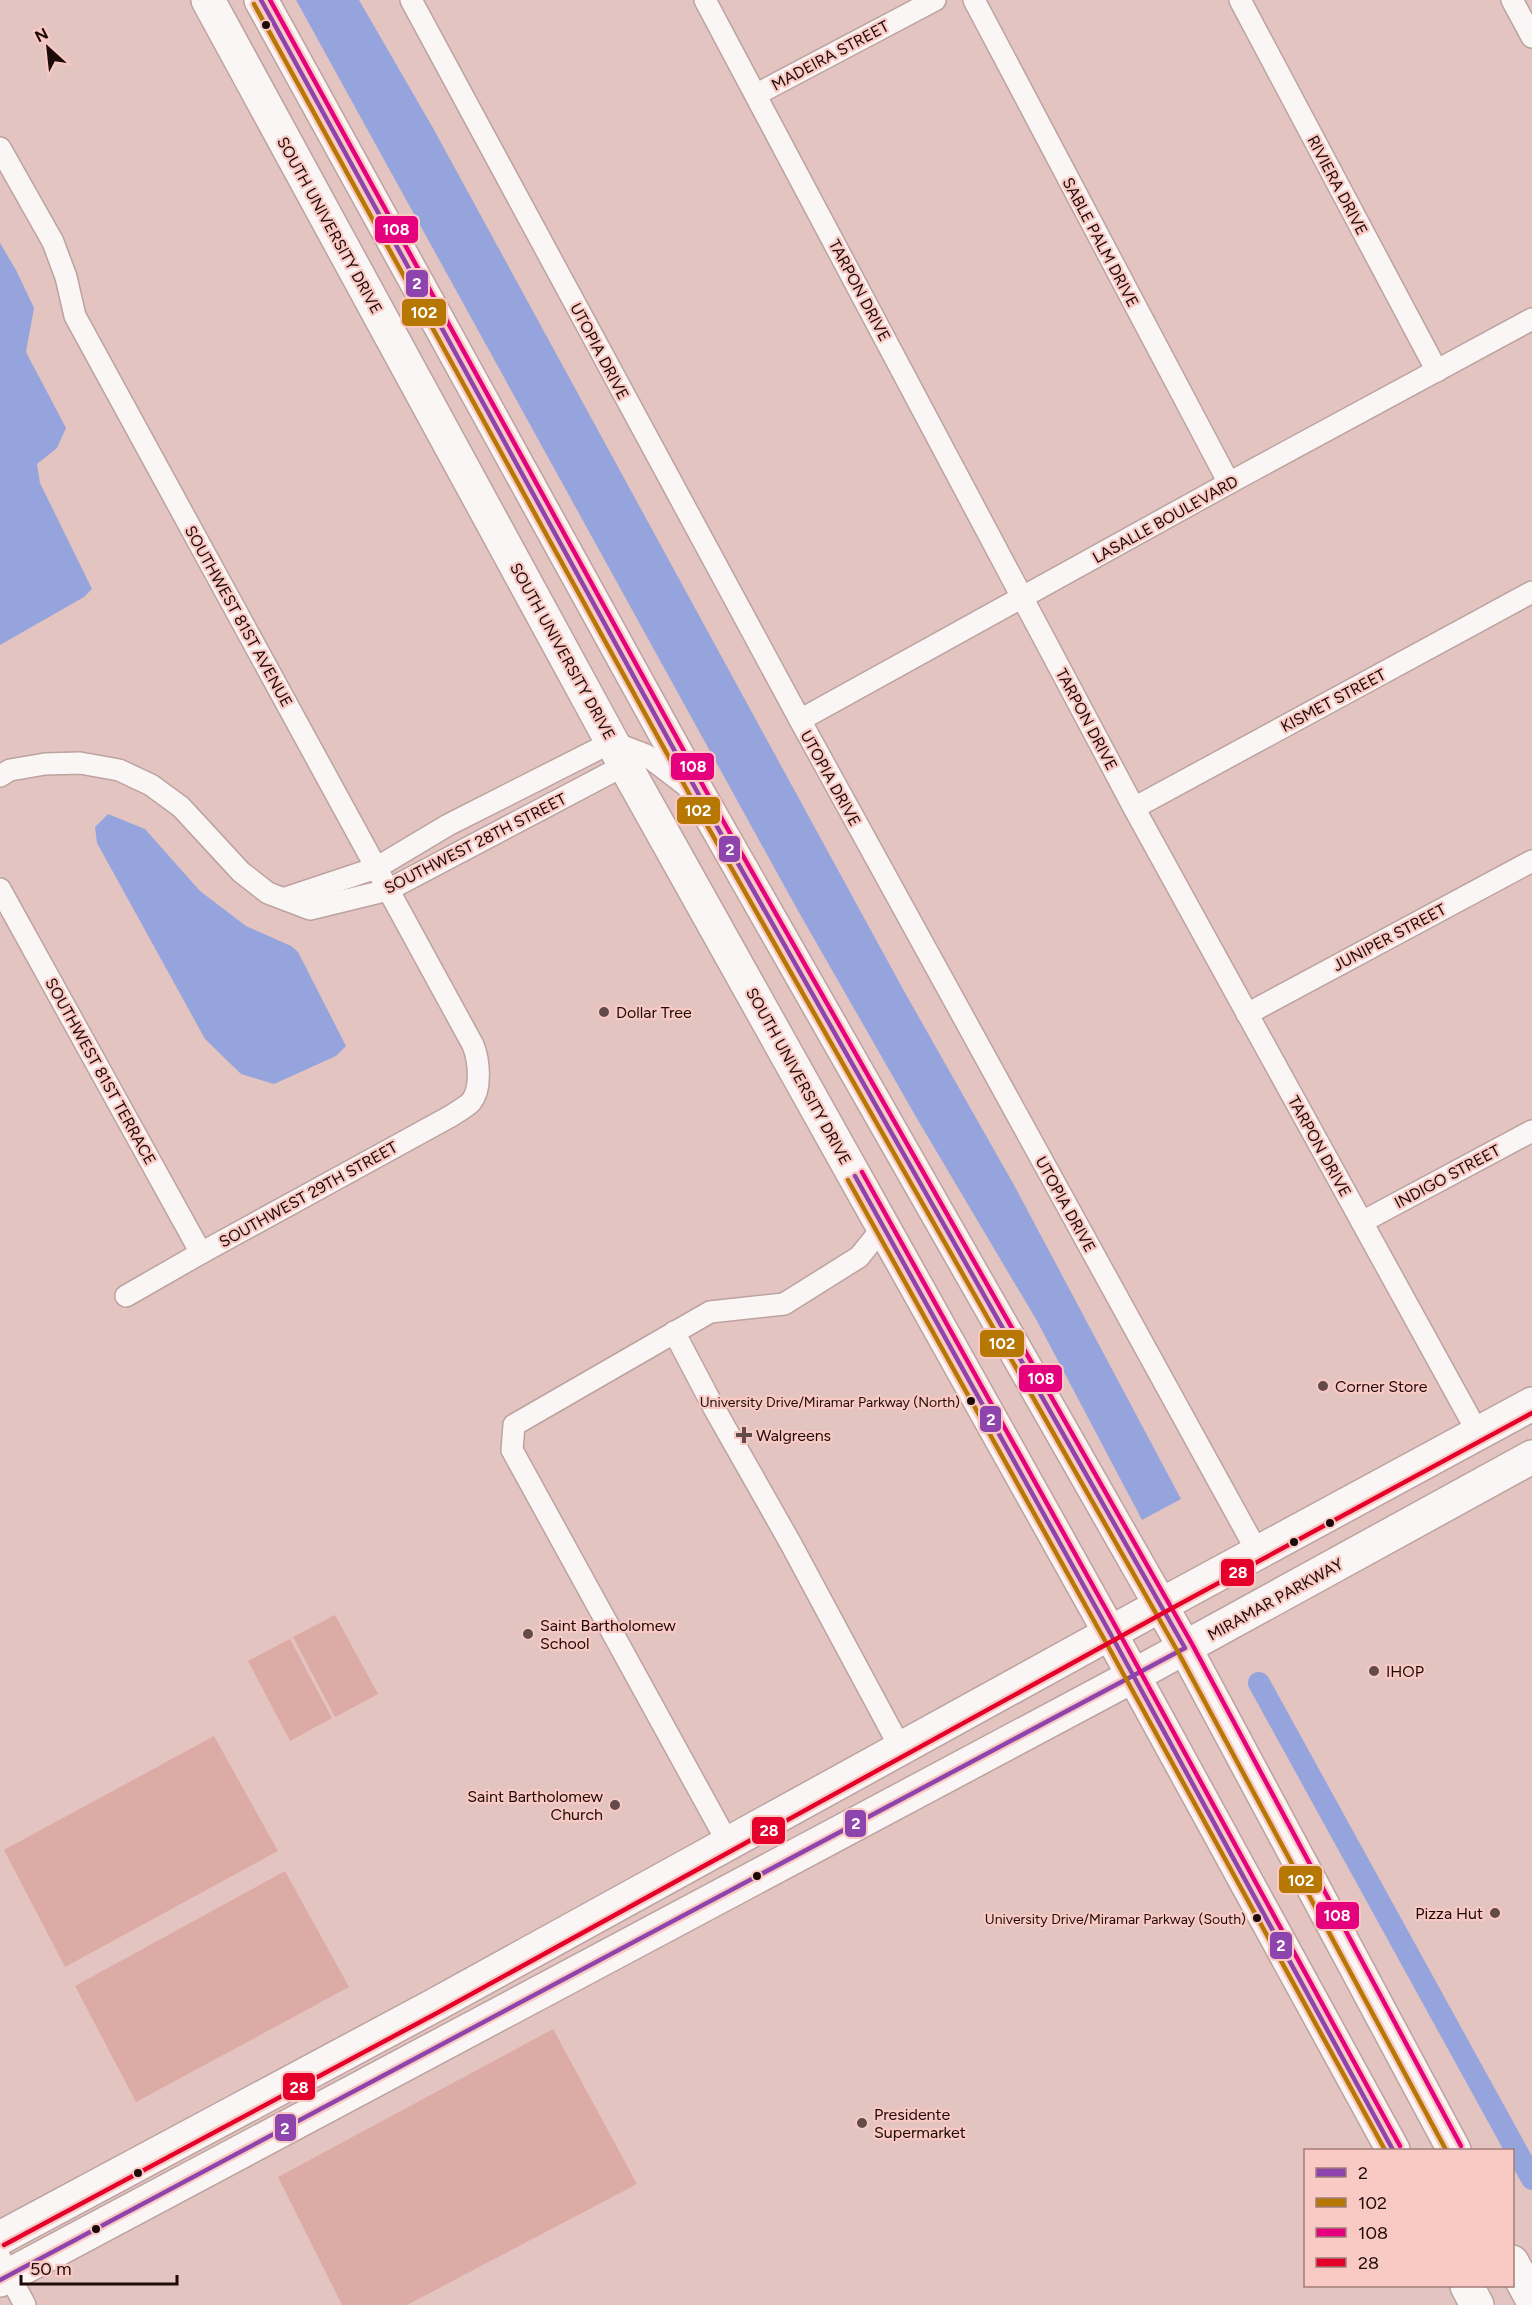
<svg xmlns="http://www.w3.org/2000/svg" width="1532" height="2305" viewBox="0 0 1532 2305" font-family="Figtree,sans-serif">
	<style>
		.green { fill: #ddaba5 }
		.water { fill: #96a4dd }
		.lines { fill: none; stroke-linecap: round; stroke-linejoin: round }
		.canal { stroke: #96a4dd; stroke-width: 22 }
		.street-casing { stroke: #bca3a0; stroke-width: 24 }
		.primary-casing { stroke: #bca3a0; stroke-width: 36 }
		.street { stroke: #fbf6f6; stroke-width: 21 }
		.primary { stroke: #fbf6f6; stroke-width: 33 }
		.bus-1-casing { stroke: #f9c9c3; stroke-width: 9 }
		.bus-2-casing { stroke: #f9c9c3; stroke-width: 9 }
		.bus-3-casing { stroke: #f9c9c3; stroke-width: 9 }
		.bus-4-casing { stroke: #f9c9c3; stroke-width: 9 }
		.bus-1 { stroke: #8e44ad; stroke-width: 4.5 }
		.bus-2 { stroke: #b67703; stroke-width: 4.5 }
		.bus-3 { stroke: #e5007d; stroke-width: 4.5 }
		.bus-4 { stroke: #e4002b; stroke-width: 4.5 }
		.bus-dot { fill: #1e0a09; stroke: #f9c9c3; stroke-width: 2 }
		.poi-dot { fill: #634b49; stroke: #f9c9c3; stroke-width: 2 }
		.labels { text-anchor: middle; stroke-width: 4.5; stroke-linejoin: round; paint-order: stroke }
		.bus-label { font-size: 14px; fill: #1e0a09; stroke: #f9c9c3; text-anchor: end }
		.street-label { font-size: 16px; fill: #1e0a09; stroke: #f9c9c3 }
		.poi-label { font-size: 16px; fill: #1e0a09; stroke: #f9c9c3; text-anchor: start }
		.line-badge { stroke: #f9c9c3; stroke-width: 2 }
		.badge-label { font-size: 16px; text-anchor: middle; font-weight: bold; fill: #fff }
	</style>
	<rect width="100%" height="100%" fill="#e4c4c0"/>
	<g class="green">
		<polygon points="335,1615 378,1694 335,1717 293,1637"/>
		<polygon points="290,1639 332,1718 290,1741 248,1661"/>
		<polygon points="214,1736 278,1851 65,1967 4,1850"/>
		<polygon points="285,1871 349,1987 136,2102 75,1986"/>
		<polygon points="553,2029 637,2184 407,2305 342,2305 278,2177"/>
	</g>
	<g class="water">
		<polygon points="296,0 359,0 433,128 904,991 1014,1185 1181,1499 1142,1520 1037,1321 919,1122 797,909"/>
		<polygon points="0,243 16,270 34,308 26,352 66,428 57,448 37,464 40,483 92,589 84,597 0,645"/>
		<polygon points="108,814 145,829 200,891 246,926 291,946 298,952 346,1046 336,1056 274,1084 241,1074 205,1039 97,843 95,827"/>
	</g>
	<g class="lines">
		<polyline class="canal" points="1259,1683 1532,2179"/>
		<g class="street-casing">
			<g id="street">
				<polyline points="411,0 800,720 1258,1553"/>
				<polyline points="705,0 1134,808 1478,1433"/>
				<polyline points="974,0 1229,483"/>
				<polyline points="1240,0 1437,371"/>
				<polyline points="1512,0 1532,37"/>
				<polyline points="757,94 935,0"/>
				<path d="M 0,148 L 53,242 L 66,277 L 75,316 L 473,1045 C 479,1060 482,1089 471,1102 C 466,1107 457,1112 451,1116 L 201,1253 L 126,1296"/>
				<polyline points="800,720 1229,483 1532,319"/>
				<polyline points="0,776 10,770 45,764 80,763 119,770 151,785 181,807 241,872 268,893 310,909 388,890 625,765"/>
				<polyline points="1134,808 1532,592"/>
				<polyline points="0,889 201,1253"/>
				<polyline points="286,898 376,868 448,825 612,742 646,755 688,787"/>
				<polyline points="1247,1014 1532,861"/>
				<polyline points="1362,1222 1532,1131"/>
				<polyline points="674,1332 714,1408 791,1544 901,1749"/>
				<polyline points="728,1843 512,1450 514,1425 710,1312 784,1304 859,1257 884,1226"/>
				<polyline points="0,2258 25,2305"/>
			</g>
		</g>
		<g class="primary-casing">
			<g id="primary">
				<polyline points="208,0 612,742 1110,1633 1393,2150"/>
				<polyline points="261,0 699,795 1185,1648 1454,2150"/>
				<polyline points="0,2238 433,2006 1161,1605 1532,1404"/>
				<polyline points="1512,2262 1532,2299"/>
				<polyline points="0,2280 1133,1676 1532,1457"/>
				<polyline points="1467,2286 1477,2305"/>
			</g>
		</g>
		<use href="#street" class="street"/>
		<use href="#primary" class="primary"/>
		<g class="bus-1-casing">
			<g id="bus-1">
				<polyline points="855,1176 1110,1633 1393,2150"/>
				<polyline points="0,2280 1185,1648 699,795 261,0"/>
			</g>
		</g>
		<g class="bus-2-casing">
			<g id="bus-2">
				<polyline points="254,4 692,799 1178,1652 1446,2150"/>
				<polyline points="848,1180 1103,1637 1385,2150"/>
			</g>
		</g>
		<g class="bus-3-casing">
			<g id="bus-3">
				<polyline points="270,0 706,791 1192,1644 1461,2146"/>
				<polyline points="862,1172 1117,1629 1400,2146"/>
			</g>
		</g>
		<g class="bus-4-casing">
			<polyline id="bus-4" points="4,2245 437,2013 1165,1612 1532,1413"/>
		</g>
		<use href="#bus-1" class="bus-1"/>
		<use href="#bus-2" class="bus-2"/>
		<use href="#bus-3" class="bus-3"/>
		<use href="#bus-4" class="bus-4"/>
	</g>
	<g class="bus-dot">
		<circle cx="266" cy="25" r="5"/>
		<circle cx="971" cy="1401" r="5"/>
		<circle cx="1330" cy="1523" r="5"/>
		<circle cx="1294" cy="1542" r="5"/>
		<circle cx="757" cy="1876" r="5"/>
		<circle cx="1257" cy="1918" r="5"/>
		<circle cx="138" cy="2173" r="5"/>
		<circle cx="96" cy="2229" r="5"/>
	</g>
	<g class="poi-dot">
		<circle cx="604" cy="1012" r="6"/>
		<circle cx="1323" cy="1386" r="6"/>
		<path d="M741 1426h6v6h6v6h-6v6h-6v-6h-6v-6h6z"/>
		<circle cx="528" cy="1634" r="6"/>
		<circle cx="1374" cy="1671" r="6"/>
		<circle cx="615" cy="1805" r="6"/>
		<circle cx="1495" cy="1913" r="6"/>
		<circle cx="862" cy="2123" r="6"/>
	</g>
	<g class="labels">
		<g class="bus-label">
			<text x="960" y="1407">University Drive/Miramar Parkway (North)</text>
			<text x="1246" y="1924">University Drive/Miramar Parkway (South)</text>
		</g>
		<g class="street-label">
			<text transform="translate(830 55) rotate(-28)" y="6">MADEIRA STREET</text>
			<text transform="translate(1338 185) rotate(62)" y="6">RIVIERA DRIVE</text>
			<text transform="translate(330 225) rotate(61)" y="6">SOUTH UNIVERSITY DRIVE</text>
			<text transform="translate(1101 242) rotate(62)" y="6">SABLE PALM DRIVE</text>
			<text transform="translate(860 290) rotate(62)" y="6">TARPON DRIVE</text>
			<text transform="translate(600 351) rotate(62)" y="6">UTOPIA DRIVE</text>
			<text transform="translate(1165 519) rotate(-29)" y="6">LASALLE BOULEVARD</text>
			<text transform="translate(239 616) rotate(61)" y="6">SOUTHWEST 81ST AVENUE</text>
			<text transform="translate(563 651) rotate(61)" y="6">SOUTH UNIVERSITY DRIVE</text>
			<text transform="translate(1333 700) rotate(-28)" y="6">KISMET STREET</text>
			<text transform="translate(1087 719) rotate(62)" y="6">TARPON DRIVE</text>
			<text transform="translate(831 778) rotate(61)" y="6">UTOPIA DRIVE</text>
			<text transform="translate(475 843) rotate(-27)" y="6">SOUTHWEST 28TH STREET</text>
			<text transform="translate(1389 937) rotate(-28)" y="6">JUNIPER STREET</text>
			<text transform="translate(101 1071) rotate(61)" y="6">SOUTHWEST 81ST TERRACE</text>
			<text transform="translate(799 1076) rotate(61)" y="6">SOUTH UNIVERSITY DRIVE</text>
			<text transform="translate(1320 1146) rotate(61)" y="6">TARPON DRIVE</text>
			<text transform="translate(1447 1176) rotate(-28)" y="6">INDIGO STREET</text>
			<text transform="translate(308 1194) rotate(-29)" y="6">SOUTHWEST 29TH STREET</text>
			<text transform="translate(1066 1204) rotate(61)" y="6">UTOPIA DRIVE</text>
			<text transform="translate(1275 1599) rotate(-29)" y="6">MIRAMAR PARKWAY</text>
		</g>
		<g class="poi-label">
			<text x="616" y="1018">Dollar Tree</text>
			<text x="1335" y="1392">Corner Store</text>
			<text x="756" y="1441">Walgreens</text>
			<text x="540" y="1631">Saint Bartholomew<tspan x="540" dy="18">School</tspan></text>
			<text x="1386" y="1677">IHOP</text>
			<text x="603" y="1802" text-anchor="end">Saint Bartholomew<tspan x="603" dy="18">Church</tspan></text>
			<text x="1483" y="1919" text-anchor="end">Pizza Hut</text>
			<text x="874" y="2120">Presidente<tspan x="874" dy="18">Supermarket</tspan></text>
		</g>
	</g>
	<g class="line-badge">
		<rect x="374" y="215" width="45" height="29" rx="6" fill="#e5007d"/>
		<rect x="405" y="269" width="24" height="29" rx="6" fill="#8e44ad"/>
		<rect x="401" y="298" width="46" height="29" rx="6" fill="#b67703"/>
		<rect x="670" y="752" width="45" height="29" rx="6" fill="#e5007d"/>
		<rect x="676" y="796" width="45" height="29" rx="6" fill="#b67703"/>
		<rect x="718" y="835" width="23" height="28" rx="6" fill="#8e44ad"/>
		<rect x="979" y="1329" width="46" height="29" rx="6" fill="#b67703"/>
		<rect x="1018" y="1364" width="45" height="29" rx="6" fill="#e5007d"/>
		<rect x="979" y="1405" width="23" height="28" rx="6" fill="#8e44ad"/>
		<rect x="1220" y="1558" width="35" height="29" rx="6" fill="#e4002b"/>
		<rect x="844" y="1809" width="23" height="29" rx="6" fill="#8e44ad"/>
		<rect x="751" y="1816" width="35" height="29" rx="6" fill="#e4002b"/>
		<rect x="1278" y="1865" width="45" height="29" rx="6" fill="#b67703"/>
		<rect x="1315" y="1901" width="45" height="29" rx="6" fill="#e5007d"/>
		<rect x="1269" y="1931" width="24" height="29" rx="6" fill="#8e44ad"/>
		<rect x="282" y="2072" width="34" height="29" rx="6" fill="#e4002b"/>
		<rect x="274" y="2113" width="23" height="29" rx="6" fill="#8e44ad"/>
	</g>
	<g class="badge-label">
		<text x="396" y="235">108</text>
		<text x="417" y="289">2</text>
		<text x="424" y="318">102</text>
		<text x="693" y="772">108</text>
		<text x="698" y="816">102</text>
		<text x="730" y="855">2</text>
		<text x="1002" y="1349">102</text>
		<text x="1041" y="1384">108</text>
		<text x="991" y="1425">2</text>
		<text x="1238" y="1578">28</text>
		<text x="856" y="1829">2</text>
		<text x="769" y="1836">28</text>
		<text x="1301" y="1886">102</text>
		<text x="1337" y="1921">108</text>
		<text x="1281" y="1951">2</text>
		<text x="299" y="2093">28</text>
		<text x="285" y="2134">2</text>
	</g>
	<rect x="1304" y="2149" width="210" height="138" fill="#f9c9c3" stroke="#a17d79" stroke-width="1.5"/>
	<rect x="1316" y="2168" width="30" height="9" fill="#8e44ad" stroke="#a17d79" stroke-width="1.5"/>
	<text x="1358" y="2179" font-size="18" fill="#1e0a09">2</text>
	<rect x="1316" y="2198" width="30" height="9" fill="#b67703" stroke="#a17d79" stroke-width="1.5"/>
	<text x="1358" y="2209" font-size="18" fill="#1e0a09">102</text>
	<rect x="1316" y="2228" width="30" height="9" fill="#e5007d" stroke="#a17d79" stroke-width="1.5"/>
	<text x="1358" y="2239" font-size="18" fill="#1e0a09">108</text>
	<rect x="1316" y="2258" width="30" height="9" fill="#e4002b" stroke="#a17d79" stroke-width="1.5"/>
	<text x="1358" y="2269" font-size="18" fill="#1e0a09">28</text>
	<g transform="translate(48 48) rotate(333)" stroke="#f9c9c3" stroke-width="4.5" paint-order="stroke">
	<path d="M0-4.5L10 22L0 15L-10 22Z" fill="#1e0a09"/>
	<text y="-9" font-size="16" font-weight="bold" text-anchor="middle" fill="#1e0a09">N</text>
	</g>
	<path d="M21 2275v9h156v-9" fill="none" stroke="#1e0a09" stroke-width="3"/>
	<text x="30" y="2275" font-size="18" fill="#1e0a09" stroke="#f9c9c3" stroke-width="4.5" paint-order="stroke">50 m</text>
</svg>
